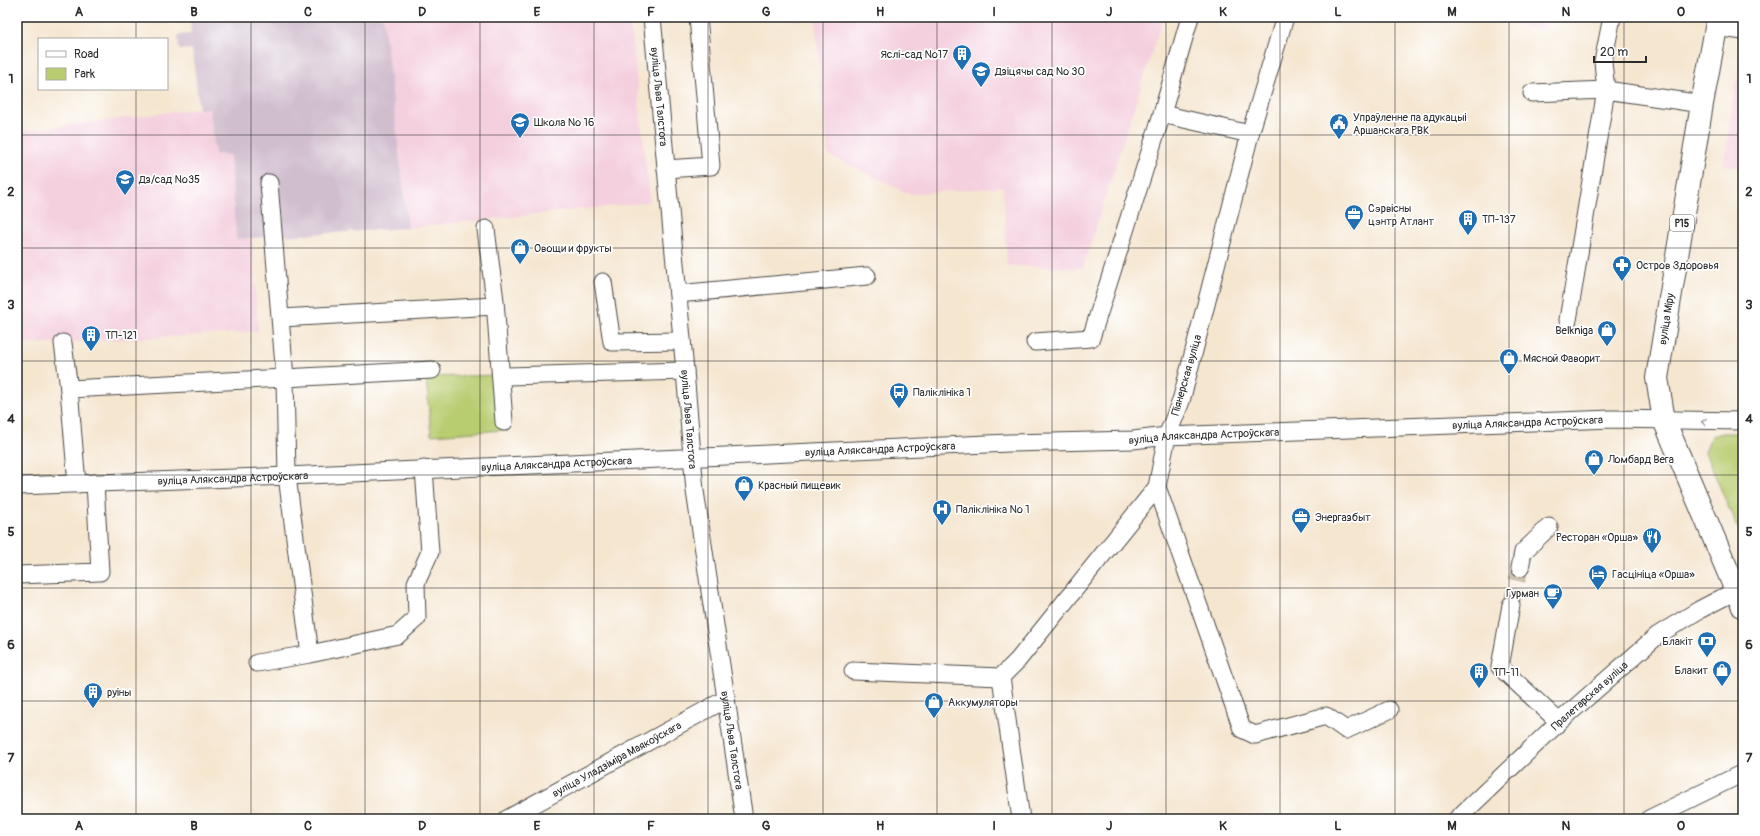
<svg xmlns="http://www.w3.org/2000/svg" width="1760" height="836" viewBox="0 0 1760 836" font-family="Pangolin,sans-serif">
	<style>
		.built { fill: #f4cfde }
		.industrial { fill: #d0bdce }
		.green { fill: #b8cc70; stroke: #727c4e }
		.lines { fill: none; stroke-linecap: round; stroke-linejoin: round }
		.minor-tunnel { stroke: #cdc1af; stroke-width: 17; stroke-dasharray: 17 8; stroke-linecap: butt }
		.minor-casing { stroke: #494744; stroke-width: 19 }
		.major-casing { stroke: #494744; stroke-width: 24 }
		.minor { stroke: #fff; stroke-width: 17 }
		.major { stroke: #fff; stroke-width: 22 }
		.oneway { stroke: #a0a0a0 }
		.grid { fill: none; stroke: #2b2b2b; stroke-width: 1; stroke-opacity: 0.55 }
		.labels { text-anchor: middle; stroke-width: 3.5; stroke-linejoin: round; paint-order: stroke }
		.shield { fill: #fff; stroke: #6b6b6b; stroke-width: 1 }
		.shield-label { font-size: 10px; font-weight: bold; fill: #2b2b2b }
		.poi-label { font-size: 11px; fill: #2b2b2b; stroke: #fff; text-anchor: start }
		.street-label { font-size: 11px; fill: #2b2b2b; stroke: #fff }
		.neatline { fill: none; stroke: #2b2b2b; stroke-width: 1.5 }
		.grid-label { font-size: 13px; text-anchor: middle; font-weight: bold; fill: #2b2b2b }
	</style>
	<rect width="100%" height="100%" fill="#fff"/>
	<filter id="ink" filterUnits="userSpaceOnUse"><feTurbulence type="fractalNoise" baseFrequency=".025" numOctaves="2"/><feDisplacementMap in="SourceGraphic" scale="8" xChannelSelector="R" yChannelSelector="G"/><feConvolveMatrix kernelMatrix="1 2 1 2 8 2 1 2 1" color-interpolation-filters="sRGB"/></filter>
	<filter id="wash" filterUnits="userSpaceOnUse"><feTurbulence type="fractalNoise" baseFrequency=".012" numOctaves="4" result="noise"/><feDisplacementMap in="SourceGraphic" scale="16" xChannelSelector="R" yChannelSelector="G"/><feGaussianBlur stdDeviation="0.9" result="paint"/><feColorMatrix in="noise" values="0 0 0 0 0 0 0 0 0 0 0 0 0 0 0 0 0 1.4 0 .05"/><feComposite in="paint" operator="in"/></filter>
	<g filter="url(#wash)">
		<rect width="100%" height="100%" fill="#f5e6d0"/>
		<g class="built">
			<polygon points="383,17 630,17 650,202 408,228"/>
			<polygon points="793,17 1163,17 1083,268 1007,266 1003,187 909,194 828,155 815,19 794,21"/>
			<polygon points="1489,17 1548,17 1545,31"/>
			<polygon points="1743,42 1743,168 1723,165"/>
			<polygon points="210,107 215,154 230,154 236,239 252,238 258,332 17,345 17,132"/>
		</g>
		<polygon class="industrial" points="190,17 383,17 408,228 236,239 230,155 215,154 210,108 199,109 192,49 179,50 178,35 191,34"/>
		<g class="green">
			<polygon points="501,375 505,430 431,435 426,377"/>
			<polygon points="1723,433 1743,433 1743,541 1705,452 1711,436"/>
		</g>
	</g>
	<g filter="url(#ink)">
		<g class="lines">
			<polyline class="minor-tunnel" points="1511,605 1520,568"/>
			<g class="minor-casing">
				<g id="minor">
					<path id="s1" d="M 652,17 L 685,371 L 695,491 L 744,819"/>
					<polyline points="1285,17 1250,134 1181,401 1167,436 1157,487 1242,729 1255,735 1326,716 1346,730 1389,710"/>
					<polyline points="1716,27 1743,31"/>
					<polyline points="1532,93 1606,90 1702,104"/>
					<polyline points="1162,114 1190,17"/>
					<polyline points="666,169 711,166 698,17"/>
					<polyline points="486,229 495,301 504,422"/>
					<polyline points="603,282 612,342 682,341"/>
					<polyline points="678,294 867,276"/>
					<polyline points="281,318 495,306"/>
					<polyline points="1568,320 1606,90 1603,62 1612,17"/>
					<polyline points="1035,342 1091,338 1162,114 1250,134"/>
					<polyline points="63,343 69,389"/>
					<polyline points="507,376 685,371"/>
					<polyline points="77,484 69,389 285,378 269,183"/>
					<path id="s2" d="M 17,486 L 287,476 L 1009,443 L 1133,440 L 1167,436 L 1612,419 L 1743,421"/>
					<polyline points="1520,568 1523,552 1549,527"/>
					<polyline points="17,575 100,572 95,483"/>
					<polyline points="1511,605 1500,667 1559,722"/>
					<polyline points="310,654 287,476 285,378 432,370"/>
					<polyline points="257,663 310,654 398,635 417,618 416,583 430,552 424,469"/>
					<polyline points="853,671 1001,677 1018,660 1157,487"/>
					<polyline points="1001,677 1021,819"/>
					<path id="s3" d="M 507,819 L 726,699"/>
					<path id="s4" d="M 1457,819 L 1559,722 L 1658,635 L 1699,610 L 1743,587"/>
					<polyline points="1649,819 1743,773"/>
				</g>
			</g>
			<g class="major-casing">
				<polyline id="major" points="1718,17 1702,104 1657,378 1664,420 1743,607"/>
			</g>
			<use href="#minor" class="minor"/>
			<use href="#major" class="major"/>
		</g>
		<defs><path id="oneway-chevron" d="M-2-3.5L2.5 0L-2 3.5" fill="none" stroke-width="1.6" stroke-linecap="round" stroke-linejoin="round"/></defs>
		<use class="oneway" href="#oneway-chevron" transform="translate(1704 422) rotate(-178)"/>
	</g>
	<path class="grid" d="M 136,17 L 136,39M 251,17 L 251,819M 365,17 L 365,819M 480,17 L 480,819M 594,17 L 594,819M 708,17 L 708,819M 823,17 L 823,819M 937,17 L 937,819M 1052,17 L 1052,819M 1166,17 L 1166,819M 1280,17 L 1280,819M 1395,17 L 1395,819M 1509,17 L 1509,819M 1624,17 L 1624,819M 136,89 L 136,819M 17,135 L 1743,135M 17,248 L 1743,248M 17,361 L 1743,361M 17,475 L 1743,475M 17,588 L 1743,588M 17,701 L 1743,701"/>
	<defs>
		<g id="building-pin" transform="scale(1)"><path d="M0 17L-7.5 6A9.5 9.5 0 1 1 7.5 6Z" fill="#1f6fb2" stroke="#fff"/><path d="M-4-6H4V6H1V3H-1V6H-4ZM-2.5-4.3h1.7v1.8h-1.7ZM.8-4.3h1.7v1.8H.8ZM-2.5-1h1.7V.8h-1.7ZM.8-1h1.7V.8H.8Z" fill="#fff"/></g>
		<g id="school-pin" transform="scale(1)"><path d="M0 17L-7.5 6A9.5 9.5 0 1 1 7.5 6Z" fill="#1f6fb2" stroke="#fff"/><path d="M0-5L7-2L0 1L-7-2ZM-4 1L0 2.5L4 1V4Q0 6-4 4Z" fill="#fff"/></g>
		<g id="civic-pin" transform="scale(1)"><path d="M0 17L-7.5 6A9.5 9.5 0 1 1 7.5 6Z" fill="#1f6fb2" stroke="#fff"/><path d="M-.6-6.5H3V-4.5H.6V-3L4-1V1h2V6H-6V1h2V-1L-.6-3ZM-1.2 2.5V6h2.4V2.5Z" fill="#fff"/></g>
		<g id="office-pin" transform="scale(1)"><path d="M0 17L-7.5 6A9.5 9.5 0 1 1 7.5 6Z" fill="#1f6fb2" stroke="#fff"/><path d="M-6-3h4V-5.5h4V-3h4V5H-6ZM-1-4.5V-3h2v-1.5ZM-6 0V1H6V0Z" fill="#fff"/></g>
		<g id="shop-pin" transform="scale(1)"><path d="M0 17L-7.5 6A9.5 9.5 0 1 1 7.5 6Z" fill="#1f6fb2" stroke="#fff"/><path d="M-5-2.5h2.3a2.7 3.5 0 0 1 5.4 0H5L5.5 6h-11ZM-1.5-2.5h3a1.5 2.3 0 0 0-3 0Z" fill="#fff"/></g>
		<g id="pharmacy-pin" transform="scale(1)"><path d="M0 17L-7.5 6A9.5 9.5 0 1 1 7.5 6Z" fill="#1f6fb2" stroke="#fff"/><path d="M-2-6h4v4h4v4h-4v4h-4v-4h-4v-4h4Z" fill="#fff"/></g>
		<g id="bus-pin" transform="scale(1)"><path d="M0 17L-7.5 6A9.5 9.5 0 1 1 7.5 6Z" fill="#1f6fb2" stroke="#fff"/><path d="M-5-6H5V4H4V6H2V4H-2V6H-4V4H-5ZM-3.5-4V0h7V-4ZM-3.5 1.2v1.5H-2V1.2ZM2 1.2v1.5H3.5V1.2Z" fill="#fff"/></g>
		<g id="hospital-pin" transform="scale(1)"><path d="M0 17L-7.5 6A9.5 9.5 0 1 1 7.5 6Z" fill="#1f6fb2" stroke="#fff"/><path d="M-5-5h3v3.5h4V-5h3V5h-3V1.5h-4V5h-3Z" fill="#fff"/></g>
		<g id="restaurant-pin" transform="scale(1)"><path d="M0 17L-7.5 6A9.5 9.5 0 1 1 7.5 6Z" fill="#1f6fb2" stroke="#fff"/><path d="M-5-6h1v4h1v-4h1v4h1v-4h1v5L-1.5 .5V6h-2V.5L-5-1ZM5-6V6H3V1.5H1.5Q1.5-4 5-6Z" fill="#fff"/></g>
		<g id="hotel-pin" transform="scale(1)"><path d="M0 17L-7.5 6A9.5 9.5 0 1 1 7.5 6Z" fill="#1f6fb2" stroke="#fff"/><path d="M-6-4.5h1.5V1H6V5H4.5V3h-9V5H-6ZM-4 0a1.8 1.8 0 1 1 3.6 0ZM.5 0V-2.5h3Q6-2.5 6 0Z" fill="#fff"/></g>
		<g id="cafe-pin" transform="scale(1)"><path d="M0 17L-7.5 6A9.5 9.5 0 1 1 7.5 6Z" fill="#1f6fb2" stroke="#fff"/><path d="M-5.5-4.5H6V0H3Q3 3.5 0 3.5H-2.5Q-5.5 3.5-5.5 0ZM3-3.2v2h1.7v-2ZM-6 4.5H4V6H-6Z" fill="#fff"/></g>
		<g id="bank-pin" transform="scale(1)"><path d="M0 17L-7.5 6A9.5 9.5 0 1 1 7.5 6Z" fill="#1f6fb2" stroke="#fff"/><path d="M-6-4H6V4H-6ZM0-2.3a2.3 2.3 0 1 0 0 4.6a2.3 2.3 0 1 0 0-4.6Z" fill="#fff"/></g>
	</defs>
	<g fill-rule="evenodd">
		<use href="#building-pin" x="962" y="54"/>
		<use href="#school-pin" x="981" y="71"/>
		<use href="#school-pin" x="520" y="122"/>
		<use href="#civic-pin" x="1339" y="123"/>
		<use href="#school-pin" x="125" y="179"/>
		<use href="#office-pin" x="1354" y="214"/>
		<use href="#building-pin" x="1468" y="219"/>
		<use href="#shop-pin" x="520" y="248"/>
		<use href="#pharmacy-pin" x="1622" y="265"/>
		<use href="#shop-pin" x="1607" y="330"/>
		<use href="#building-pin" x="91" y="335"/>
		<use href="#shop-pin" x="1509" y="358"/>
		<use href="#bus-pin" x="899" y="392"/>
		<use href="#shop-pin" x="1594" y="459"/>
		<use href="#shop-pin" x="744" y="485"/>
		<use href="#hospital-pin" x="942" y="509"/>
		<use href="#office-pin" x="1301" y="517"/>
		<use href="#restaurant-pin" x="1652" y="537"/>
		<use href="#hotel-pin" x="1598" y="574"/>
		<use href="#cafe-pin" x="1553" y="593"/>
		<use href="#bank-pin" x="1707" y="641"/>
		<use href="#shop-pin" x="1722" y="670"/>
		<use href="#building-pin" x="1479" y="672"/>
		<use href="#building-pin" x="93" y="692"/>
		<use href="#shop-pin" x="934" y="702"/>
	</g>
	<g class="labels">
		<rect class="shield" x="1670" y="215" width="24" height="16" rx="3"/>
		<g class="shield-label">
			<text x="1682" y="227">Р15</text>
		</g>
		<g class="poi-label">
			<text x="948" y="58" text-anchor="end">Яслі-сад №17</text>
			<text x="995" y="75">Дзіцячы сад № 30</text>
			<text x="1353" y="121">Упраўленне па адукацыі<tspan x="1353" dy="13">Аршанскага РВК</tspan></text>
			<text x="534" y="126">Школа № 16</text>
			<text x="139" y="183">Дз/сад №35</text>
			<text x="1368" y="212">Сэрвісны<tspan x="1368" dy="13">цэнтр Атлант</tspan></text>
			<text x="1482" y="223">ТП-137</text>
			<text x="534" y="252">Овощи и фрукты</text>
			<text x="1636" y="269">Остров Здоровья</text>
			<text x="1593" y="334" text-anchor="end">Belkniga</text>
			<text x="105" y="339">ТП-121</text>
			<text x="1523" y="362">Мясной Фаворит</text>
			<text x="913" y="396">Паліклініка 1</text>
			<text x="1608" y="463">Ломбард Вега</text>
			<text x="758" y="489">Красный пищевик</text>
			<text x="956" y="513">Паліклініка № 1</text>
			<text x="1315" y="521">Энергазбыт</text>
			<text x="1638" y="541" text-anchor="end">Ресторан «Орша»</text>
			<text x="1612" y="578">Гасцініца «Орша»</text>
			<text x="1539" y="597" text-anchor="end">Гурман</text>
			<text x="1693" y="645" text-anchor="end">Блакіт</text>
			<text x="1708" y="674" text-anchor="end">Блакит</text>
			<text x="1493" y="676">ТП-11</text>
			<text x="107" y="696">руіны</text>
			<text x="948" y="706">Аккумуляторы</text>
		</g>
		<g class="street-label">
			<text dy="4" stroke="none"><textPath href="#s1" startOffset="80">вуліца Льва Талстога</textPath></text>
			<text transform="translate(1666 319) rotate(-81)" y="4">вуліца Міру</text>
			<text transform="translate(1186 375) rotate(-74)" y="4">Піянерская вуліца</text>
			<text dy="4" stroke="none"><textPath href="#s1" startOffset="404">вуліца Льва Талстога</textPath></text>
			<text dy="4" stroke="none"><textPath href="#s2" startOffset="1512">вуліца Аляксандра Астроўскага</textPath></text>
			<text dy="4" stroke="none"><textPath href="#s2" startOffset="1188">вуліца Аляксандра Астроўскага</textPath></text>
			<text dy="4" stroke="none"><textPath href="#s2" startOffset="864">вуліца Аляксандра Астроўскага</textPath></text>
			<text dy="4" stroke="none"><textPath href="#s2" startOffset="540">вуліца Аляксандра Астроўскага</textPath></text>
			<text dy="4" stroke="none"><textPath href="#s2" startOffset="216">вуліца Аляксандра Астроўскага</textPath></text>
			<text dy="4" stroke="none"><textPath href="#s4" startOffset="181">Пралетарская вуліца</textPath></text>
			<text dy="4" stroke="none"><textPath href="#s1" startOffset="728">вуліца Льва Талстога</textPath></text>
			<text dy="4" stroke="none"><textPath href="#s3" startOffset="125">вуліца Уладзіміра Маякоўскага</textPath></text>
		</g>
	</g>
	<rect width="1760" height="836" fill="none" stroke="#fff" stroke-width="44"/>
	<rect x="38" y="38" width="130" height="52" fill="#ffffff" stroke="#aaaaaa"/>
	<rect x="46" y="51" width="20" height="6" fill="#ffffff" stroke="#aaaaaa"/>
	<text x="74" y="58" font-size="12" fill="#2b2b2b">Road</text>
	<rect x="46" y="68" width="20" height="12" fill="#b8cc70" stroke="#aaaaaa"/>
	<text x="74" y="78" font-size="12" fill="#2b2b2b">Park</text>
	<path d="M1594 56v6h52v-6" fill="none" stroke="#2b2b2b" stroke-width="2"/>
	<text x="1600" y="56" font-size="12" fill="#2b2b2b" stroke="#ffffff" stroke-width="3" paint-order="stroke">20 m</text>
	<rect x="22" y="22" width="1716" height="792" class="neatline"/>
	<g class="grid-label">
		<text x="79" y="16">A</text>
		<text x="194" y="16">B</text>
		<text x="308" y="16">C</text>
		<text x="422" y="16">D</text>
		<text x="537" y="16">E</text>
		<text x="651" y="16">F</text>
		<text x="766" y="16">G</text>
		<text x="880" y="16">H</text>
		<text x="994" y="16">I</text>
		<text x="1109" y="16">J</text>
		<text x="1223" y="16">K</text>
		<text x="1338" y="16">L</text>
		<text x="1452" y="16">M</text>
		<text x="1566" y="16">N</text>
		<text x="1681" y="16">O</text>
		<text x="11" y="83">1</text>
		<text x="1749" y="83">1</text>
		<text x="11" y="196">2</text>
		<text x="1749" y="196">2</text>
		<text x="11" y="309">3</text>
		<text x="1749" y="309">3</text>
		<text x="11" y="423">4</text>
		<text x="1749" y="423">4</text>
		<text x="11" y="536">5</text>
		<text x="1749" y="536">5</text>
		<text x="11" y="649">6</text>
		<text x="1749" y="649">6</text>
		<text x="11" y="762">7</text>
		<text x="1749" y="762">7</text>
		<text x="79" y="830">A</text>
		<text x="194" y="830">B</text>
		<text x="308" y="830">C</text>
		<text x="422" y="830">D</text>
		<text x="537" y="830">E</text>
		<text x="651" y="830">F</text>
		<text x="766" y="830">G</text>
		<text x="880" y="830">H</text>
		<text x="994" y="830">I</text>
		<text x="1109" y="830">J</text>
		<text x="1223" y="830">K</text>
		<text x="1338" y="830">L</text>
		<text x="1452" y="830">M</text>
		<text x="1566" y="830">N</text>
		<text x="1681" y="830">O</text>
	</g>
</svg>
